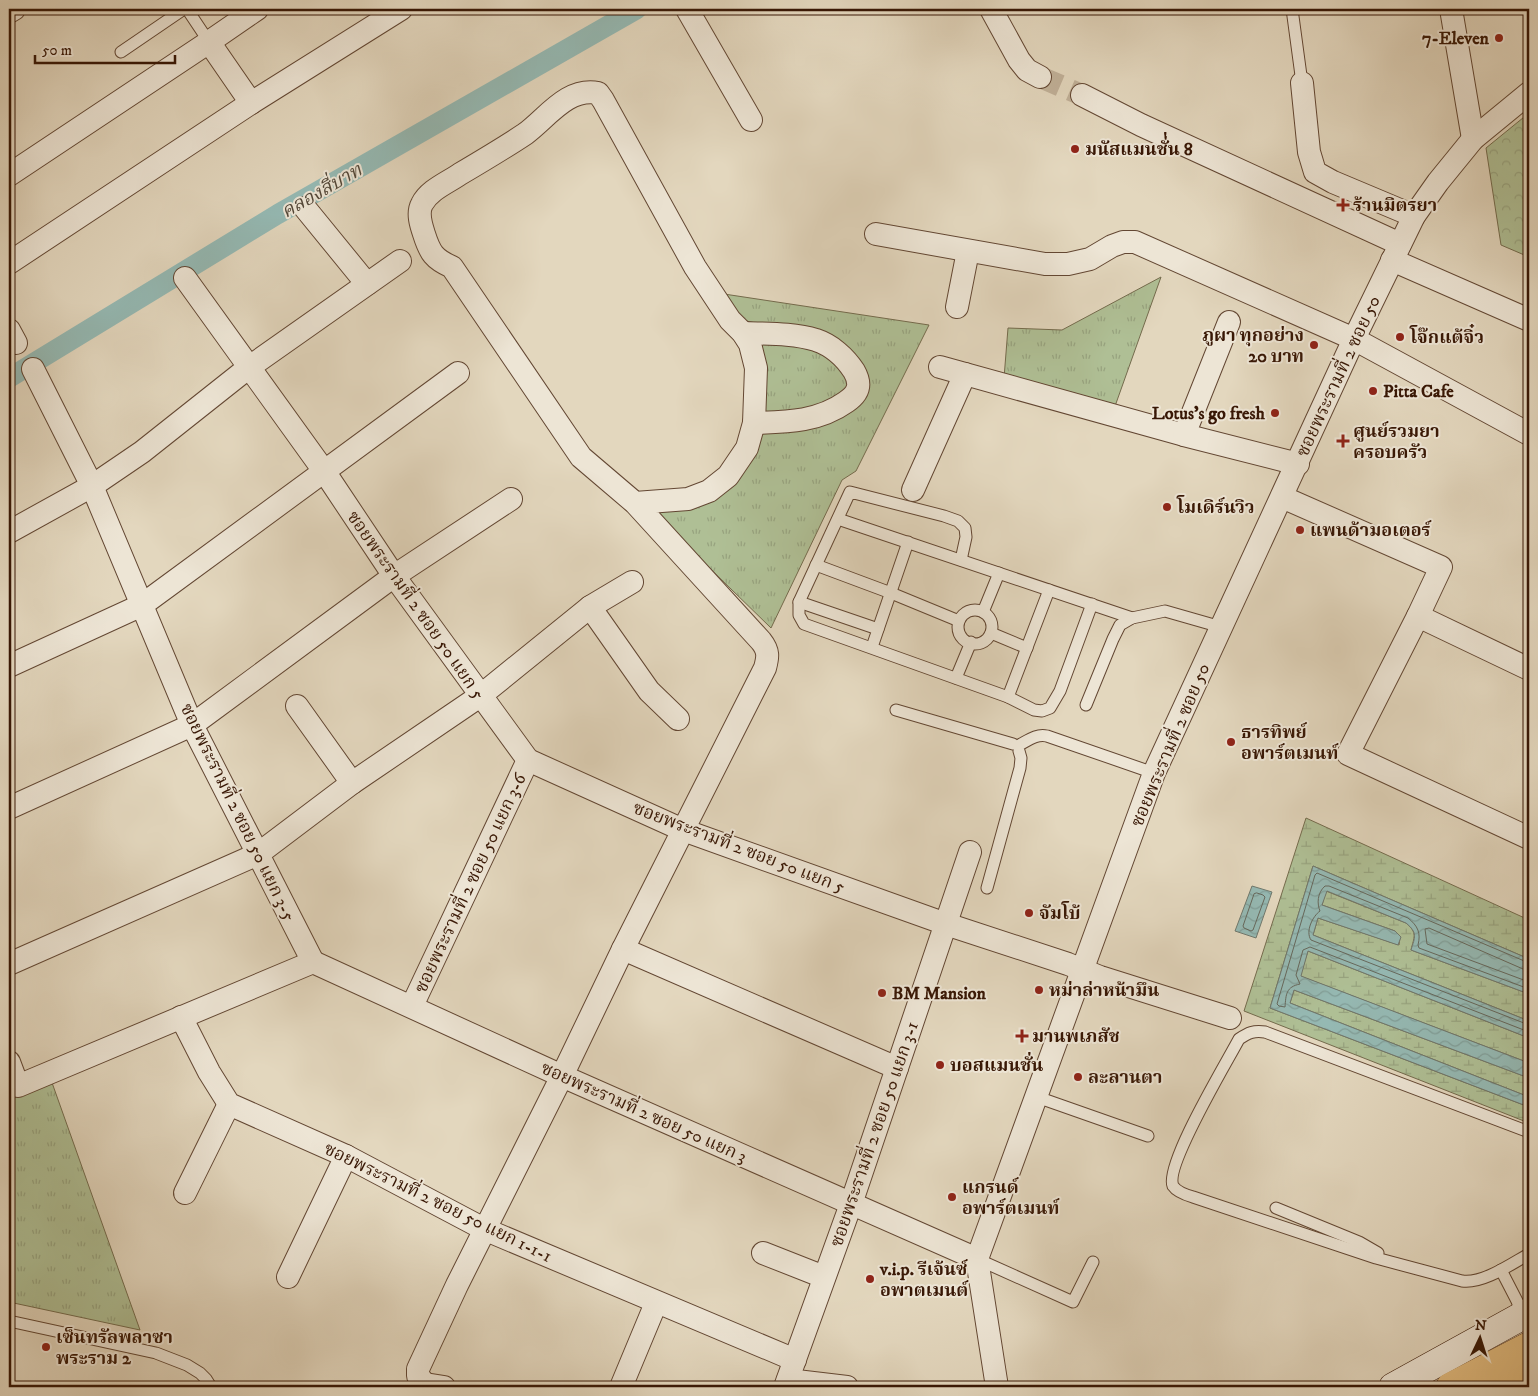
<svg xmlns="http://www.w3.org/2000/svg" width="1538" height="1396" viewBox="0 0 1538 1396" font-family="'IM FELL DW Pica','Noto Serif Thai',serif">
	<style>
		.grass { fill: url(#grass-tufts); stroke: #746b4d }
		.forest { fill: url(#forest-crowns); stroke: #746b4d }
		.wetland { fill: url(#wetland-marsh); stroke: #746b4d }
		.water { fill: url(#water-waves); stroke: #70786d }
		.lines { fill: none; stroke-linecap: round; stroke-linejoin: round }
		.shore { stroke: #66685c; stroke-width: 1 }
		.canal { stroke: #95b9b3; stroke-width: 20 }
		.minor-tunnel { stroke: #c1b199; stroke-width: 22; stroke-dasharray: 22 11; stroke-linecap: butt }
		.service-casing { stroke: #634733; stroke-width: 13 }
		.minor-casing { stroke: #634733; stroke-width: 24 }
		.secondary-casing { stroke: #381705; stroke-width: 29 }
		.trunk-casing { stroke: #381705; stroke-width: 29 }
		.motorway-casing { stroke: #381705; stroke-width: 29 }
		.service { stroke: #ede5d5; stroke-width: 11 }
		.minor { stroke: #ede5d5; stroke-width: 22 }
		.secondary { stroke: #ede5d5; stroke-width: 28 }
		.trunk { stroke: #e2bc7f; stroke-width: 28 }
		.motorway { stroke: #e2bc7f; stroke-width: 28 }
		.poi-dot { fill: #8f2418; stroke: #ede5d5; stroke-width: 2 }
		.labels { text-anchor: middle; stroke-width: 4; stroke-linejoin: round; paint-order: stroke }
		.poi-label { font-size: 18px; font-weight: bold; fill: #381705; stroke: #ede5d5; text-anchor: start }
		.street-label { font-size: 18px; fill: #381705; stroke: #ede5d5 }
		.water-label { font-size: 19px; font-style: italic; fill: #544839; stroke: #ede5d5 }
	</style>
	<defs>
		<pattern id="grass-tufts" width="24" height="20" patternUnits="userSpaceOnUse" patternTransform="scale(1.25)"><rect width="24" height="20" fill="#afbf95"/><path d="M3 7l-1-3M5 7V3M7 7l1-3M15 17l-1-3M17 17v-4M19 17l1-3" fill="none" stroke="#97a37f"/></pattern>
		<pattern id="forest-crowns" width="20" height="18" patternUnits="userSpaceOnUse" patternTransform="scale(1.25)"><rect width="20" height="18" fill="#afbf95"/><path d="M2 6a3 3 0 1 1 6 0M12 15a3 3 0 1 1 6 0" fill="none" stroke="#97a37f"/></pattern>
		<pattern id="wetland-marsh" width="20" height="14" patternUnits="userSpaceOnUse" patternTransform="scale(1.25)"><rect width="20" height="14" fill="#afbf95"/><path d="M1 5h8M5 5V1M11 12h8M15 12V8" fill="none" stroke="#97a37f"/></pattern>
		<pattern id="water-waves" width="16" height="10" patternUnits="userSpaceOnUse" patternTransform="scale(1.25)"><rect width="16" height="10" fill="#95b9b3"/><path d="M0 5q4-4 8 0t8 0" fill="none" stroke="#819e98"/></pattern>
	</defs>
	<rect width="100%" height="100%" fill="#e3d7be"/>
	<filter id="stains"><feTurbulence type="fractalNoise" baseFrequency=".004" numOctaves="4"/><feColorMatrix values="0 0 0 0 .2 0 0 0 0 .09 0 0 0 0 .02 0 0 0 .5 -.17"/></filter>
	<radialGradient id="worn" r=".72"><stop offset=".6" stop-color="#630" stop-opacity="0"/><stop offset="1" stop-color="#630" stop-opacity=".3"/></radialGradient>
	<g class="grass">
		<polygon points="1161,277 1114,409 1004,378 1008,328 1062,330"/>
		<polygon points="724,294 929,325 856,471 842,480 771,628 652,512 688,508 762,428 828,417 859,365 769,326 742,320"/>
		<polygon points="763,342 806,345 838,362 851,385 830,407 763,414 758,347"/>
		<polygon points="45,1063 140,1330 9,1302 9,1078"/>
	</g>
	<polygon class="forest" points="1529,113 1529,257 1501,245 1486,148"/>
	<g class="wetland">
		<polygon points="1306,818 1529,920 1529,959 1313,866 1270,1008 1529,1107 1529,1123 1244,1011"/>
		<path d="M 1326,891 L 1406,923 C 1418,933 1414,937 1411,950 L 1529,994 L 1529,1021 L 1313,935 L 1318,918 L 1399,945 L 1400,937 L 1395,931 L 1322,905 Z"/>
		<polygon points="1308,951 1529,1038 1529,1063 1300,976"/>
		<polygon points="1294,990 1529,1078 1529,1097 1290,1003"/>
	</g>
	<g class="water">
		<path d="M 1313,866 L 1529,959 L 1529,994 L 1411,950 C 1415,937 1418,933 1406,923 L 1327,891 L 1322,905 L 1395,931 L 1401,937 L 1398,945 L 1318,918 L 1313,935 L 1529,1021 L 1529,1038 L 1308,951 L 1301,976 L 1529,1063 L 1529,1078 L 1294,990 L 1290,1003 L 1529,1097 L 1529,1107 L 1270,1008 Z"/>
		<polygon points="1252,886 1272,892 1256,938 1235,931"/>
	</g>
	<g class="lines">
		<g class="shore">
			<polygon points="1257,893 1263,895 1265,897 1253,930 1251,931 1244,928 1243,926 1254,894"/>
			<path d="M 1529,963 L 1317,873 L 1315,875 L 1277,1004 L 1279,1006 L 1285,1007 C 1286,994 1286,987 1300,984 L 1296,975 L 1303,950 L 1310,947 L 1529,1032"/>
			<polyline points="1529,970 1523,969 1429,928 1425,929 1427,944 1529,982"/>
			<path d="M 1529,989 L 1419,948 L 1418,945 C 1421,933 1418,926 1408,918 L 1329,886 L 1325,886 C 1317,893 1317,904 1320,911 C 1313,916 1305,931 1311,940 L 1529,1025"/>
		</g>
		<polyline class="canal" points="9,378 278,214 637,9"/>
		<polyline class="minor-tunnel" points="1040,77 1082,95"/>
		<g class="service-casing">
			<g id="service">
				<polyline points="187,9 209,42"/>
				<polyline points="1292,9 1302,83"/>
				<polyline points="121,52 184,9"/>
				<polyline points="838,519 1132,618"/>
				<polyline points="961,560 966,537 965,528 958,521 944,516 850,492 799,602 799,615 804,624 1008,697 1049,590"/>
				<polyline points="816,565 891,593 959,621"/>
				<polyline points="799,602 878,629"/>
				<circle cx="975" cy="627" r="17"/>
				<polyline points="983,612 999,573"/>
				<polyline points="991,633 1027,648"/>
				<polyline points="872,647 908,542"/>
				<polyline points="956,678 971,642"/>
				<polyline points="1008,697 1034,710 1042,711 1050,708 1060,691 1092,604"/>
				<polyline points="1086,705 1113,639 1120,625 1132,618 1165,611 1221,627"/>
				<polyline points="896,710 1013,744"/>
				<path d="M 1021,744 C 1030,739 1037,734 1047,736 L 1154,773"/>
				<polyline points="987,888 1020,768 1021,758 1019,751"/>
				<polyline points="1037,1097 1148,1136"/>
				<path d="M 1529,1132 L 1265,1032 C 1254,1030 1248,1033 1239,1039 C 1227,1062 1164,1166 1173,1186 C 1177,1192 1186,1195 1193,1197 L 1376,1258 L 1462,1281 C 1483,1284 1511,1264 1529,1254"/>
				<polyline points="1276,1208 1359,1242 1378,1253"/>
				<polyline points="977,1259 1073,1302 1093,1262"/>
				<polyline points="1501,1270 1517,1301 1522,1316"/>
				<polyline points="9,1321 156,1353 187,1365 200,1373 206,1379 211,1387"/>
			</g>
		</g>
		<g class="minor-casing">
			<g id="minor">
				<polyline points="687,9 751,120"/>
				<polyline points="991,9 1019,60 1027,70 1040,77"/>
				<polyline points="1451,9 1473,139"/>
				<polyline points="9,12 14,9"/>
				<polyline points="209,42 251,103"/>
				<polyline points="1302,83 1309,152 1315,172 1333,182 1414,216"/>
				<polyline points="1082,95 1141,125 1400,244"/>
				<polyline points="9,175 209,42 257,9"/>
				<polyline points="305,208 367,284"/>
				<polyline points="876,234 1045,264 1068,264 1090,259 1112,246 1123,242 1135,242 1354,339 1529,434"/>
				<polyline points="1392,260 1529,320"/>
				<polyline points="9,263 251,103 401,9"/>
				<polyline points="185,278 324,471 394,576 528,760 683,830 946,924 1068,964 1100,977 1230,1018"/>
				<polyline points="957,307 968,251"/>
				<polyline points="9,330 16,343"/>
				<path d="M 743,333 C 766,334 793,333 816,340 C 831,345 845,357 854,371 C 862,385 858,394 846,402 C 818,422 786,422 754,423"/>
				<polyline points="940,367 1184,435 1298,464"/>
				<polyline points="1184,435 1229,322"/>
				<polyline points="913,490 965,374"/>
				<polyline points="1282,497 1441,567 1418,616 1348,754 1529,838"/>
				<polyline points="9,532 92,486 142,452 248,368 400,261"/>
				<polyline points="590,607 649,691 678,719"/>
				<polyline points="1418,616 1529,669"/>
				<polyline points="9,666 142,605 458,373"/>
				<polyline points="297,706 352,783"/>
				<polyline points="9,808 192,725 394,576 511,499"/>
				<polyline points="623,949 897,1068"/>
				<polyline points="313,962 562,1076 977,1259"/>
				<polyline points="9,964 258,854 352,783 480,696 590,607 632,582"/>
				<polyline points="412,1006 528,760"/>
				<polyline points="181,1017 209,1072 229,1104 346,1156 484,1229 795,1360"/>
				<polyline points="9,1062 18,1086 313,962 192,725 92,486 33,369"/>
				<polyline points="185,1193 229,1104"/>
				<polyline points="763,1253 824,1277"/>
				<polyline points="288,1277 346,1156"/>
				<polyline points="788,1380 847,1387"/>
				<path d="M 444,1387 L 425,1384 L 418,1376 L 418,1369 L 457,1285 L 562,1076 L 623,949 L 765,668 C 768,657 769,651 761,641 L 635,503 L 581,457 L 452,267 C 434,259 430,253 424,234 C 421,225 417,213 422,204 C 429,190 447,183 460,174 C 482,161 504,148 525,134 C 547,118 567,87 598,93 L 603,100 L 695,267 L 730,320 L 743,333 L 750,344 L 756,368 L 754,423 L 747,448 L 728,476 L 709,491 L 688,499 L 635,503"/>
				<polyline points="621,1387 656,1303"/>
				<polyline points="785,1387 851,1204 970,852"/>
				<polyline points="997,1387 977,1259 1154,773 1354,339 1414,216 1438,182 1473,139 1529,93"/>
			</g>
		</g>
		<g class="secondary-casing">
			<polyline id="secondary" points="1393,1387 1529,1312"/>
		</g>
		<g class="trunk-casing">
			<polyline id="trunk" points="1493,1387 1529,1367"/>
		</g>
		<g class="motorway-casing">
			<polyline id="motorway" points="1450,1387 1529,1346"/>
		</g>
		<use href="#service" class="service"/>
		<use href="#minor" class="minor"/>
		<use href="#secondary" class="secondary"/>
		<use href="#trunk" class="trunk"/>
		<use href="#motorway" class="motorway"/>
	</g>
	<g class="poi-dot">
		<circle cx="1499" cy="38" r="5"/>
		<circle cx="1075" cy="149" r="5"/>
		<path d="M1340.5 197.5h5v5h5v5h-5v5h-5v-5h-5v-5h5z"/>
		<circle cx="1400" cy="337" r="5"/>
		<circle cx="1314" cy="345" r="5"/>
		<circle cx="1373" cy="391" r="5"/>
		<circle cx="1275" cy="413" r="5"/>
		<path d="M1340.5 433.5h5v5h5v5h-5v5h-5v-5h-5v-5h5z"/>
		<circle cx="1167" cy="507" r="5"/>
		<circle cx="1300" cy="530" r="5"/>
		<circle cx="1231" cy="742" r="5"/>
		<circle cx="1029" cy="913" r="5"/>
		<circle cx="1039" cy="990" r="5"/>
		<circle cx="882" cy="993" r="5"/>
		<path d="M1019.5 1028.5h5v5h5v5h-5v5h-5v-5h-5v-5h5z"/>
		<circle cx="940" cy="1065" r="5"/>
		<circle cx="1078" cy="1077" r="5"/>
		<circle cx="952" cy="1197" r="5"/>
		<circle cx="870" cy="1279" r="5"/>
		<circle cx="46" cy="1347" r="5"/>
	</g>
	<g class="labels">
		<g class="poi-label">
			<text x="1489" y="44" text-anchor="end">7-Eleven</text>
			<text x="1085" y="155">มนัสแมนชั่่น 8</text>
			<text x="1353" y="211">ร้านมิตรยา</text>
			<text x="1304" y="341" text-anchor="end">ภูผา ทุกอย่าง<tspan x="1304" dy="21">20 บาท</tspan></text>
			<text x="1410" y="343">โจ๊กแต้จิ๋ว</text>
			<text x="1383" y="397">Pitta Cafe</text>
			<text x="1265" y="419" text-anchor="end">Lotus's go fresh</text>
			<text x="1353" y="437">ศูนย์รวมยา<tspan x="1353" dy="21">ครอบครัว</tspan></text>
			<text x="1177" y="513">โมเดิร์นวิว</text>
			<text x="1310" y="536">แพนด้ามอเตอร์</text>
			<text x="1241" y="738">ธารทิพย์<tspan x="1241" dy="21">อพาร์ตเมนท์</tspan></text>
			<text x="1039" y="919">จัมโบ้</text>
			<text x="1049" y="996">หม่าล่าหน้ามึน</text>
			<text x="892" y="999">BM Mansion</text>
			<text x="1032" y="1042">มานพเภสัช</text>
			<text x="950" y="1071">บอสแมนชั่น</text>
			<text x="1088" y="1083">ละลานตา</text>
			<text x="962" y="1193">แกรนด์<tspan x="962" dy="21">อพาร์ตเมนท์</tspan></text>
			<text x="880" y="1275">v.i.p. รีเจ้นซ์<tspan x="880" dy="21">อพาตเมนต์</tspan></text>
			<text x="56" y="1343">เซ็นทรัลพลาซา<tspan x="56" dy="21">พระราม 2</tspan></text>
		</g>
		<g class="street-label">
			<text transform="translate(1338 376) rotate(-65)" y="6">ซอยพระรามที่ 2 ซอย 50</text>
			<text transform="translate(416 605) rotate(55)" y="6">ซอยพระรามที่ 2 ซอย 50 แยก 5</text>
			<text transform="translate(1170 745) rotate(-67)" y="6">ซอยพระรามที่ 2 ซอย 50</text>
			<text transform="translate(238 812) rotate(64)" y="6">ซอยพระรามที่ 2 ซอย 50 แยก 3-5</text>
			<text transform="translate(739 847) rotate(21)" y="6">ซอยพระรามที่ 2 ซอย 50 แยก 5</text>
			<text transform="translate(470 883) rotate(-65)" y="6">ซอยพระรามที่ 2 ซอย 50 แยก 3-6</text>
			<text transform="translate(644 1112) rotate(24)" y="6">ซอยพระรามที่ 2 ซอย 50 แยก 3</text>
			<text transform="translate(874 1134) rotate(-71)" y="6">ซอยพระรามที่ 2 ซอย 50 แยก 3-1</text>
			<text transform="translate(438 1202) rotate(26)" y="6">ซอยพระรามที่ 2 ซอย 50 แยก 1-1-1</text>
		</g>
		<g class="water-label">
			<text transform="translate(321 190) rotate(-30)" y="7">คลองสี่บาท</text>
		</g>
	</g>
	<rect width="1538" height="1396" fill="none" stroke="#e3d7be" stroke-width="30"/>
	<rect x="10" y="10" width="1518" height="1376" fill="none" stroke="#381705" stroke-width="2.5"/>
	<rect x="15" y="15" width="1508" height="1366" fill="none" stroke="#381705"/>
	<g transform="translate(1480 1338) rotate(4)" stroke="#ede5d5" stroke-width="4" paint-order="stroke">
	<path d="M0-4L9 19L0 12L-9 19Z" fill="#381705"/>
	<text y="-8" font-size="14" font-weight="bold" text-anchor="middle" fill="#381705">N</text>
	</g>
	<path d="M35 55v8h140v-8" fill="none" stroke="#381705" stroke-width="2.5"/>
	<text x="42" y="55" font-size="15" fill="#381705" stroke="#ede5d5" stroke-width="4" paint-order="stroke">50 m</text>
	<rect width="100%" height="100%" filter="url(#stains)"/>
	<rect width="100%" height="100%" fill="url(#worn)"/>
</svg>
